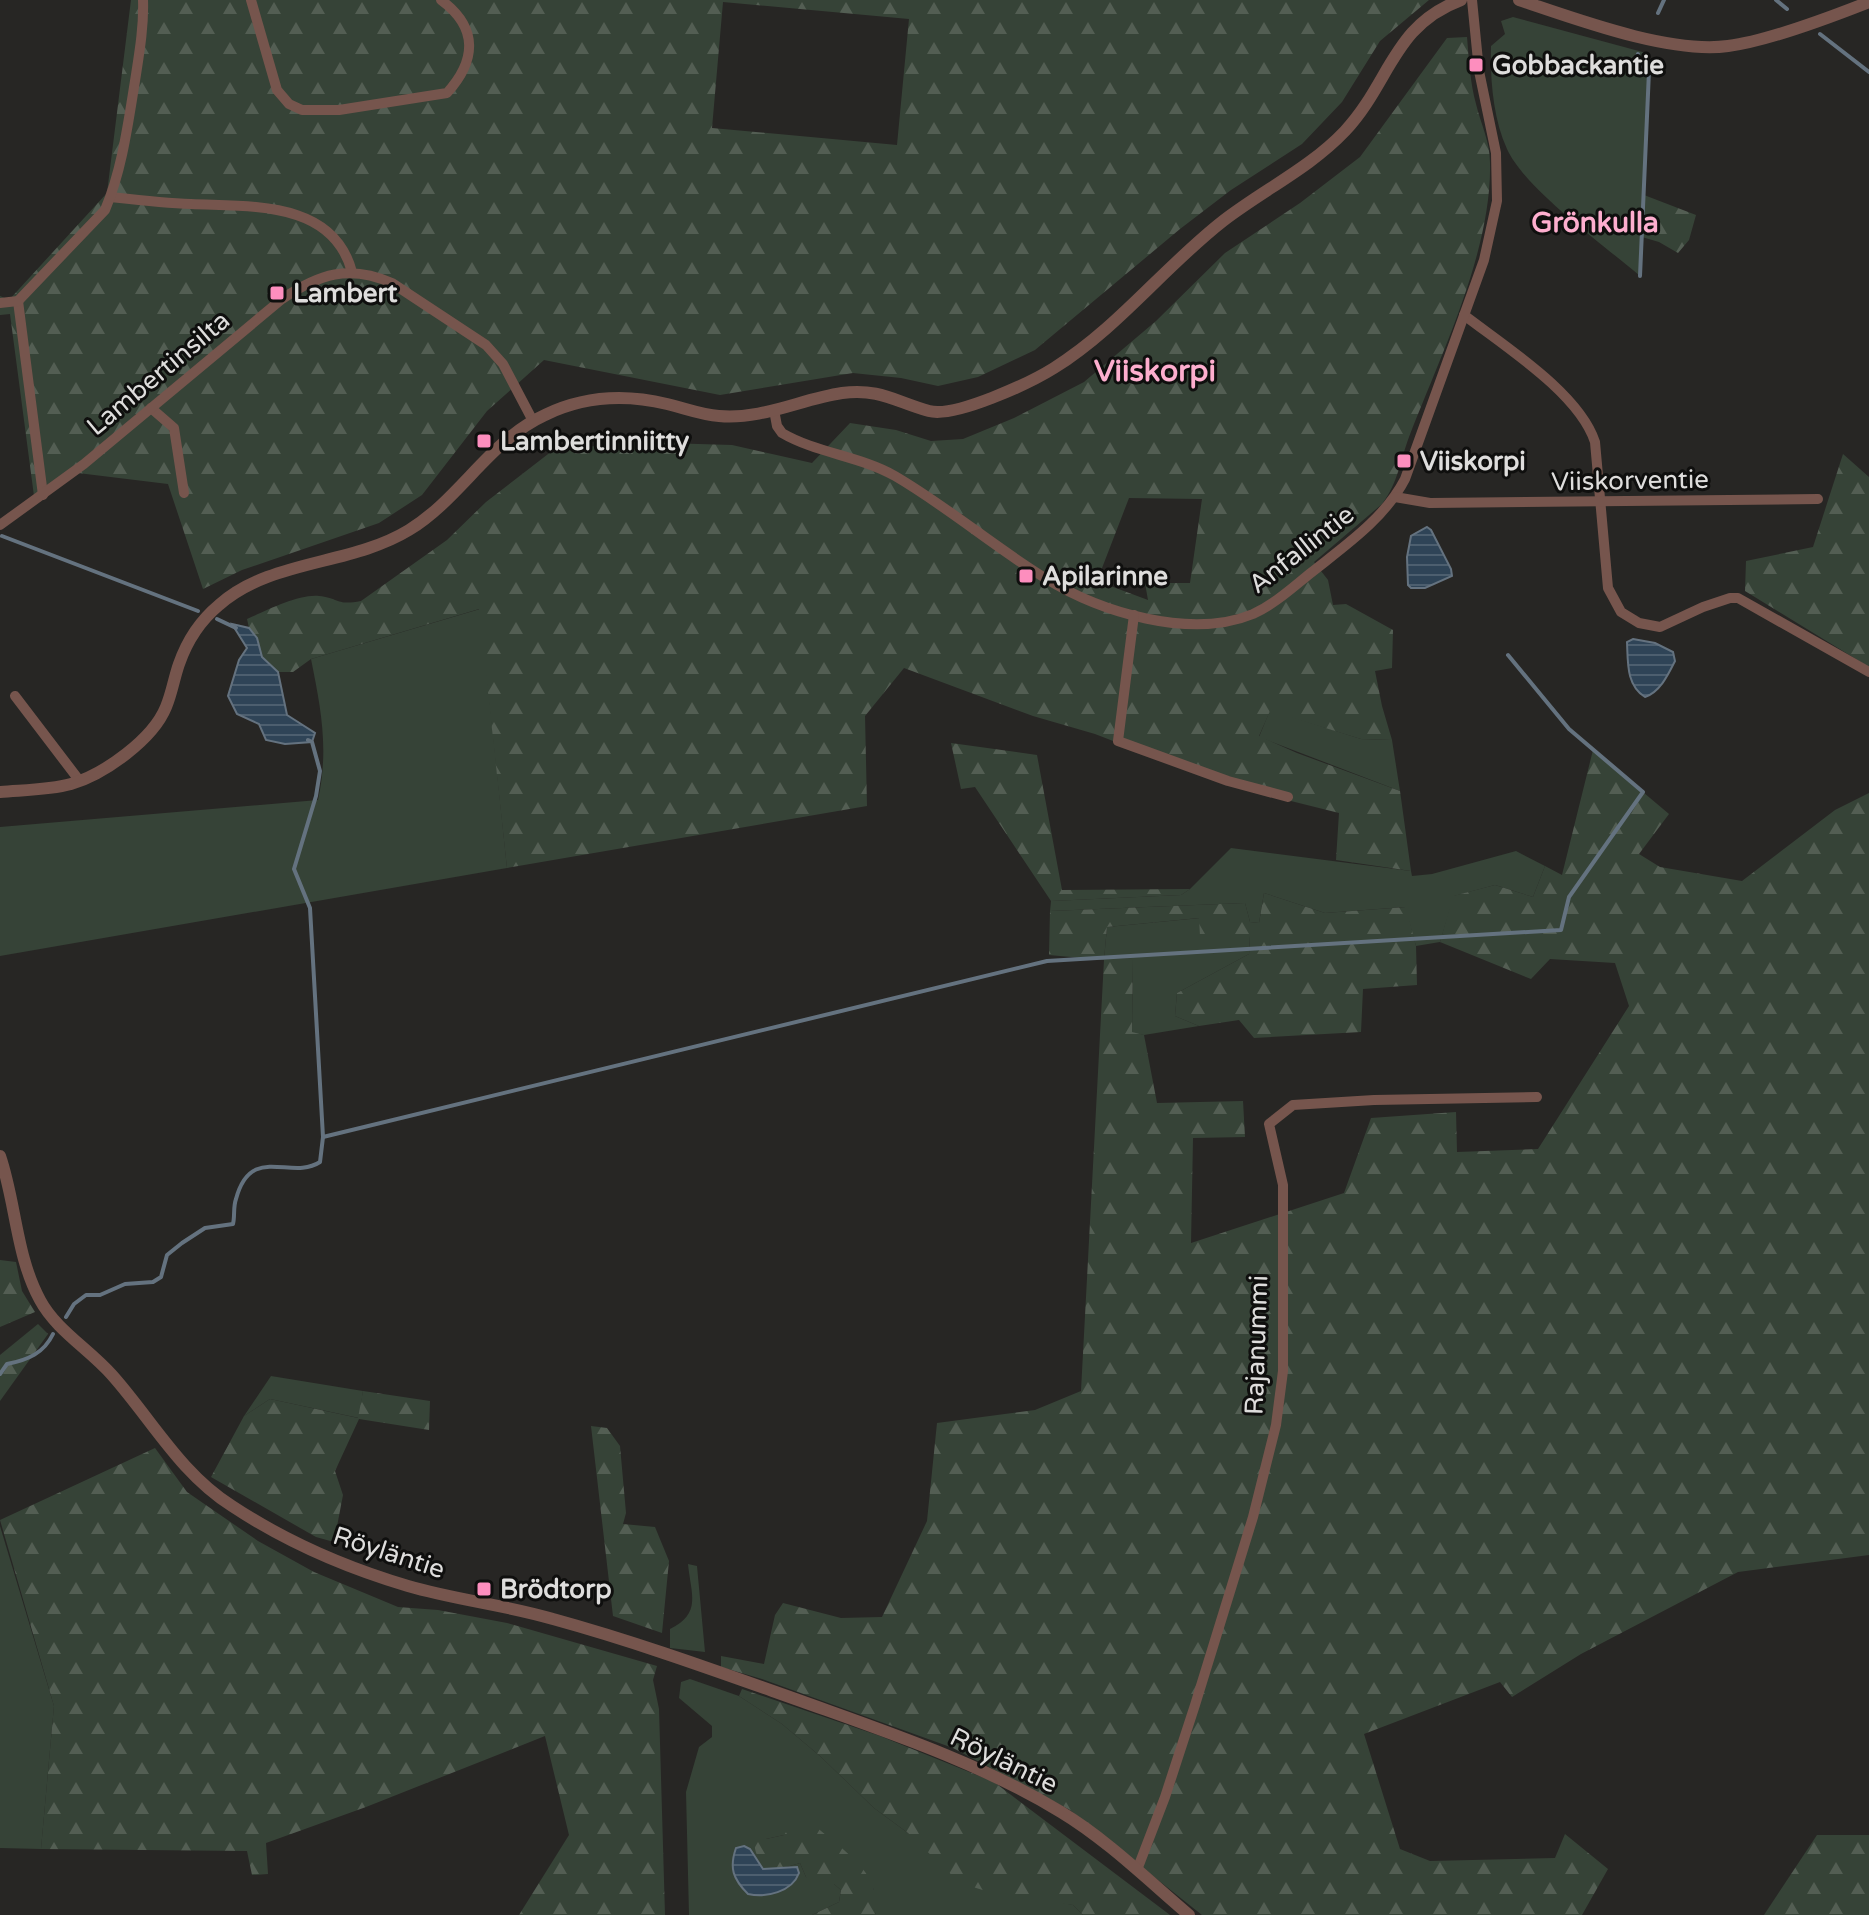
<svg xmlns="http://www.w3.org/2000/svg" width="1869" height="1915" viewBox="0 0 1869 1915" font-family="'Varela Round',sans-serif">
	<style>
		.grass { fill: #364337 }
		.forest { fill: url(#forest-firs); fill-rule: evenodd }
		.water { fill: url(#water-rules); stroke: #64727f; stroke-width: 2 }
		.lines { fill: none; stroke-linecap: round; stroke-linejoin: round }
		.stream { stroke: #64727f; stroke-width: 4 }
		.minor { stroke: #76554d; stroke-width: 10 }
		.tertiary { stroke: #76554d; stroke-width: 12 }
		.poi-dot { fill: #fd8ebe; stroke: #0f0f0e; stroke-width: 3 }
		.labels { text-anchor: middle; stroke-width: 6; stroke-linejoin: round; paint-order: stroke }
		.poi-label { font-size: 26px; font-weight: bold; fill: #dedddc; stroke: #0f0f0e; text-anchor: start }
		.street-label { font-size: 26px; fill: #dedddc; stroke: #0f0f0e }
		.neighbourhood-label { font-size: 28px; font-weight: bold; fill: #fdaece; stroke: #0f0f0e }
		.quarter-label { font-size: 30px; font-weight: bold; fill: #fdaece; stroke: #0f0f0e }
	</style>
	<defs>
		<pattern id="forest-firs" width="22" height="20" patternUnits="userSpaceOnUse" patternTransform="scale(2)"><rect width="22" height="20" fill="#364337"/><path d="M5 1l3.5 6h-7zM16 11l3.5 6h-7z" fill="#535e53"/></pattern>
		<pattern id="water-rules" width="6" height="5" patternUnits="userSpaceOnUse" patternTransform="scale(2)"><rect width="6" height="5" fill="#2f4457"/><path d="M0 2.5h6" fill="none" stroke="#4d5f6f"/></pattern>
	</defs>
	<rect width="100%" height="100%" fill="#272624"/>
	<g class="grass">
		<path d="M 1513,17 L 1650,54 L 1640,276 C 1605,246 1525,189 1507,149 C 1493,118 1490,79 1491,46 L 1505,34 L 1501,21 Z"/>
		<path d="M 480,609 L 507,868 L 0,956 L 0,827 L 318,800 C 329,749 321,709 311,659 Z"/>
		<polygon points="1270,710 1361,739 1392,740 1400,791 1259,737"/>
		<polygon points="1231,848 1411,871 1412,876 1432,874 1516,851 1545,866 1533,897 1495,885 1454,896 1440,942 1416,946 1405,907 1325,913 1264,893 1259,923 1250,922 1245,903 1050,911 1051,901 1181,895 1190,889"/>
		<polygon points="1200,918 1200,936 1250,936 1249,954 1177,993 1175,1016 1199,1026 1144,1035 1132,1033 1133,958 1104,959 1107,927"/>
		<polygon points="271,1376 363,1391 359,1418 270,1399 244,1416"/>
		<polygon points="0,1526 54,1706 41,1849 0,1848"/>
		<path d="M 688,1564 L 697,1566 L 705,1652 L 670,1648 L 670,1629 C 702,1613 691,1595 688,1564 Z"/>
		<polygon points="690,1679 739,1696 782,1724 820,1756 874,1808 908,1833 1053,1901 1073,1905 1083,1915 876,1915 872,1904 874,1889 784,1835 766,1839 783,1868 800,1863 806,1877 834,1884 841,1890 839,1902 812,1915 689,1915 686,1792 699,1747 712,1737 712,1726 679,1698 681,1682"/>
	</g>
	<g class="forest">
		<path d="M 131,0 L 1429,0 L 1380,41 L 1342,102 L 1302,144 L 1231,190 L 1180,229 L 1035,350 L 978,377 L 938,386 L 901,378 L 853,373 L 720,395 L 544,360 L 487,411 L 422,495 L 379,523 L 242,570 L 203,589 L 168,484 L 78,473 L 34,496 L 10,314 L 0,315 L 0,296 L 9,300 L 107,193 ZM 723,2 L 909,19 L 897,145 L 712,128 Z"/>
		<path d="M 1467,37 C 1469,60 1470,82 1476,104 C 1481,125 1490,141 1490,163 C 1492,251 1441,354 1409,437 C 1400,461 1398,483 1382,504 L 1314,562 L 1328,580 L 1333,605 L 1346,604 L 1393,630 L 1392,668 L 1375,671 L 1382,706 L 1392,740 L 1361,739 L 1270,711 L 1259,736 L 1297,753 L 1400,791 L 1411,871 L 1336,860 L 1339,813 L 1227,785 L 1095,734 L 1033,716 L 904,668 L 865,716 L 867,806 L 507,868 L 479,609 L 311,659 L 293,672 L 278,672 L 262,657 L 257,638 L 249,628 L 247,619 C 266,611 298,594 319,596 C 339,598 337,606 361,601 L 447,540 L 486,502 L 552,451 L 630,442 L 732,445 L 812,463 L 850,423 L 896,430 L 931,441 L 963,439 L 1014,418 L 1084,382 L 1156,321 L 1225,253 L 1300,203 L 1360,157 L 1447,38 ZM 1129,498 L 1202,499 L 1190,583 L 1145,583 L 1148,600 L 1097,581 Z"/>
		<polygon points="1644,195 1696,215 1689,240 1678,253 1659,242 1642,237"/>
		<polygon points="1843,454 1869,477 1869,667 1745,591 1746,561 1813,547"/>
		<polygon points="951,743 1037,755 1062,890 1190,889 1181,895 1051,901 975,787 961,789"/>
		<polygon points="1593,750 1669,814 1639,854 1660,867 1742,881 1835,810 1869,793 1869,1555 1738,1572 1581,1654 1512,1697 1500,1682 1364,1734 1400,1849 1430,1861 1555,1858 1565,1834 1608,1869 1582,1915 1202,1915 1070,1810 953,1748 762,1679 721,1667 721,1656 764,1664 775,1615 783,1603 841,1618 882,1617 927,1521 937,1423 1035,1410 1081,1391 1104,960 1049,955 1050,911 1245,903 1250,922 1259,923 1264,893 1325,913 1406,907 1416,946 1417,985 1363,989 1361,1032 1254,1038 1239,1020 1199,1026 1175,1016 1177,993 1249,954 1250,936 1200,936 1199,918 1107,927 1104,959 1133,958 1132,1032 1144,1035 1157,1103 1243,1101 1245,1137 1193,1138 1191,1243 1344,1193 1371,1118 1456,1112 1457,1152 1538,1149 1629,1006 1615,963 1550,959 1531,979 1440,942 1453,896 1495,885 1533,897 1545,866 1562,875"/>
		<polygon points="0,1260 16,1262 22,1291 35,1312 0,1327"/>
		<polygon points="38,1324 48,1334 0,1401 0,1355"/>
		<polygon points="363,1391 430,1401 429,1430 359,1419 335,1471 343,1495 334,1542 316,1537 211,1477 244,1416 270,1399 358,1418"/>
		<polygon points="591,1426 607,1428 620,1446 626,1513 623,1524 655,1527 669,1561 662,1633 613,1616"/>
		<polygon points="155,1448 187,1492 258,1541 314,1572 398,1607 438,1610 507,1623 657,1666 653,1680 659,1709 665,1915 519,1915 569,1835 545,1736 366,1807 266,1843 268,1874 252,1875 247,1851 41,1849 54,1706 0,1520"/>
		<polygon points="742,1689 880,1736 994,1782 1170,1915 1083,1915 1073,1905 1002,1896 960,1883 908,1833 874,1808 820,1756 782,1724 739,1696"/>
		<path d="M 794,1821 L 809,1821 C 826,1836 871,1867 874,1890 C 875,1899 873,1906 876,1915 L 812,1915 L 839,1902 L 841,1890 L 834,1884 L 816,1886 L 806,1877 L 800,1863 L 783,1868 L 766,1868 C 757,1858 753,1850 755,1836 L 766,1839 L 784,1835 Z"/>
		<polygon points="1817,1835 1869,1835 1869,1915 1764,1915"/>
	</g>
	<g class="water">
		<polygon points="1427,527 1431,530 1451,569 1452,576 1425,588 1411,588 1408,585 1407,557 1411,536"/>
		<polygon points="232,624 249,628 257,638 262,657 278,672 287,715 315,733 312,742 285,744 266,740 259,724 237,714 228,696 239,660 247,648"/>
		<path d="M 1633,639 L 1655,643 L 1673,652 L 1675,661 C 1668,675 1660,692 1645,697 C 1626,685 1628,662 1627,642 Z"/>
		<path d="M 744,1846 L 750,1849 L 763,1869 L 797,1867 L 799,1873 C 792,1892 766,1898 748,1894 C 733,1879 729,1868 736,1848 Z"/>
	</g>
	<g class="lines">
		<g class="stream">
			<polyline points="1776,0 1787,9"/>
			<polyline points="1658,13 1664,0"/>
			<polyline points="1820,34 1869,72"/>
			<polyline points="1638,54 1634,64 1649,71 1640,276"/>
			<polyline points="2,536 198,611"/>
			<polyline points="217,619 236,628"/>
			<polyline points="323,1137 1047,961 1561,930 1569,897 1643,792 1569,729 1508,655"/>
			<path d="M 66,1317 L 74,1304 L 86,1295 L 100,1295 L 125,1284 L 153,1282 L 161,1277 L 167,1255 L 182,1243 L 205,1228 L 233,1224 C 235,1216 233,1207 236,1199 C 251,1143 291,1181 320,1162 L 323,1137 L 310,908 L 294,869 L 316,796 L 320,771 L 312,742 L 308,740"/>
			<path d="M 0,1374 L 7,1364 C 28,1360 44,1353 53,1334"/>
		</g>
		<g class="minor">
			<path d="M 251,0 L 277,90 L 289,104 L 302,110 L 339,110 L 447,93 C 476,61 479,28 441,0"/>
			<path d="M 111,197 C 138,200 164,203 191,204 C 251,207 333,200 352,272"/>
			<polyline points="18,301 43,495"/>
			<path d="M 0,303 L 18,301 L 105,210 C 122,170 128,124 135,81 C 139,55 144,27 143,0"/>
			<path d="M 1464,315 C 1504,346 1579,393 1595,442 L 1608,588 L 1621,612 L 1639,623 L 1660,627 L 1703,607 L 1730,598 L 1738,598 L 1869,672"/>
			<polyline points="151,408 174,428 184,493"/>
			<path d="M 774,410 L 777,426 L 782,433 C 816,453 860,456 895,476 C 948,507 993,546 1045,578 C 1100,612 1190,640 1253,614 C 1275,604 1293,587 1312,572 C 1346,545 1385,518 1405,479 L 1484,260 L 1497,201 L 1496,153 L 1479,71 L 1472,0"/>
			<polyline points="1395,497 1430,503 1818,499"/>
			<path d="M 0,525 L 84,464 L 282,299 C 319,274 349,264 392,283 L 486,345 L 503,364 L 533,421"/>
			<polyline points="1134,615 1118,741 1228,781 1288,797"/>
			<polyline points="15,696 79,780"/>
			<polyline points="1137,1870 1165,1797 1195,1705 1253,1517 1276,1425 1283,1371 1283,1185 1269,1124 1293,1105 1374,1100 1537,1097"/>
		</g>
		<g class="tertiary">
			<path d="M 1519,0 C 1576,19 1669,54 1728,46 C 1768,41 1831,17 1869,2"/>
			<path d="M 0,792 C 23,790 49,790 71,784 C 105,774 153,739 166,707 C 172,693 174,678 179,664 C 187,641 201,620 219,605 C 271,559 350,566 409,530 C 460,499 490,440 545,415 C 584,396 625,394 667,404 C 684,408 702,415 719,416 C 762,420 801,399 842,393 C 880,388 896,402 929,411 C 955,418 1030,383 1054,368 C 1118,328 1164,267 1223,221 C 1263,190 1310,168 1345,131 C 1390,83 1393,25 1461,0"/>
			<path d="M 0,1156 C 16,1203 16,1256 40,1300 C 56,1330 89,1349 112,1375 C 152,1420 180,1473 232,1506 C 285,1541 347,1568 408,1586 C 456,1600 506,1605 553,1619 C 637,1642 719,1672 801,1701 C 890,1733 980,1763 1061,1812 C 1106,1839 1149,1881 1189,1915"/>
		</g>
	</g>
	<g class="poi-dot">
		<rect x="1468" y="57" width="16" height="16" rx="4"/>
		<rect x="269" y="285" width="16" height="16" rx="4"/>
		<rect x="476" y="433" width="16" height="16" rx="4"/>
		<rect x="1396" y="453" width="16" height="16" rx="4"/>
		<rect x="1018" y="568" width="16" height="16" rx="4"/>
		<rect x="476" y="1581" width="16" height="16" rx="4"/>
	</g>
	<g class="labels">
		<g class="poi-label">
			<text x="1492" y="74">Gobbackantie</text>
			<text x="293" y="302">Lambert</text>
			<text x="500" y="450">Lambertinniitty</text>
			<text x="1420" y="470">Viiskorpi</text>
			<text x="1042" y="585">Apilarinne</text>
			<text x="500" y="1598">Brödtorp</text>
		</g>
		<g class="street-label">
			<text transform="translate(158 373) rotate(-40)" y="9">Lambertinsilta</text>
			<text transform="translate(1630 480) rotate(-1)" y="9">Viiskorventie</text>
			<text transform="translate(1301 549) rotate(-38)" y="9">Anfallintie</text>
			<text transform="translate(1256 1345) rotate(-88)" y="9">Rajanummi</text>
			<text transform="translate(389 1552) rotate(18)" y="9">Röyläntie</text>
			<text transform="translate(1004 1760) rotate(26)" y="9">Röyläntie</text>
		</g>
		<g class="neighbourhood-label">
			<text x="1595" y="232">Grönkulla</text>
		</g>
		<g class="quarter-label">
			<text x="1155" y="381">Viiskorpi</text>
		</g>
	</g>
</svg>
